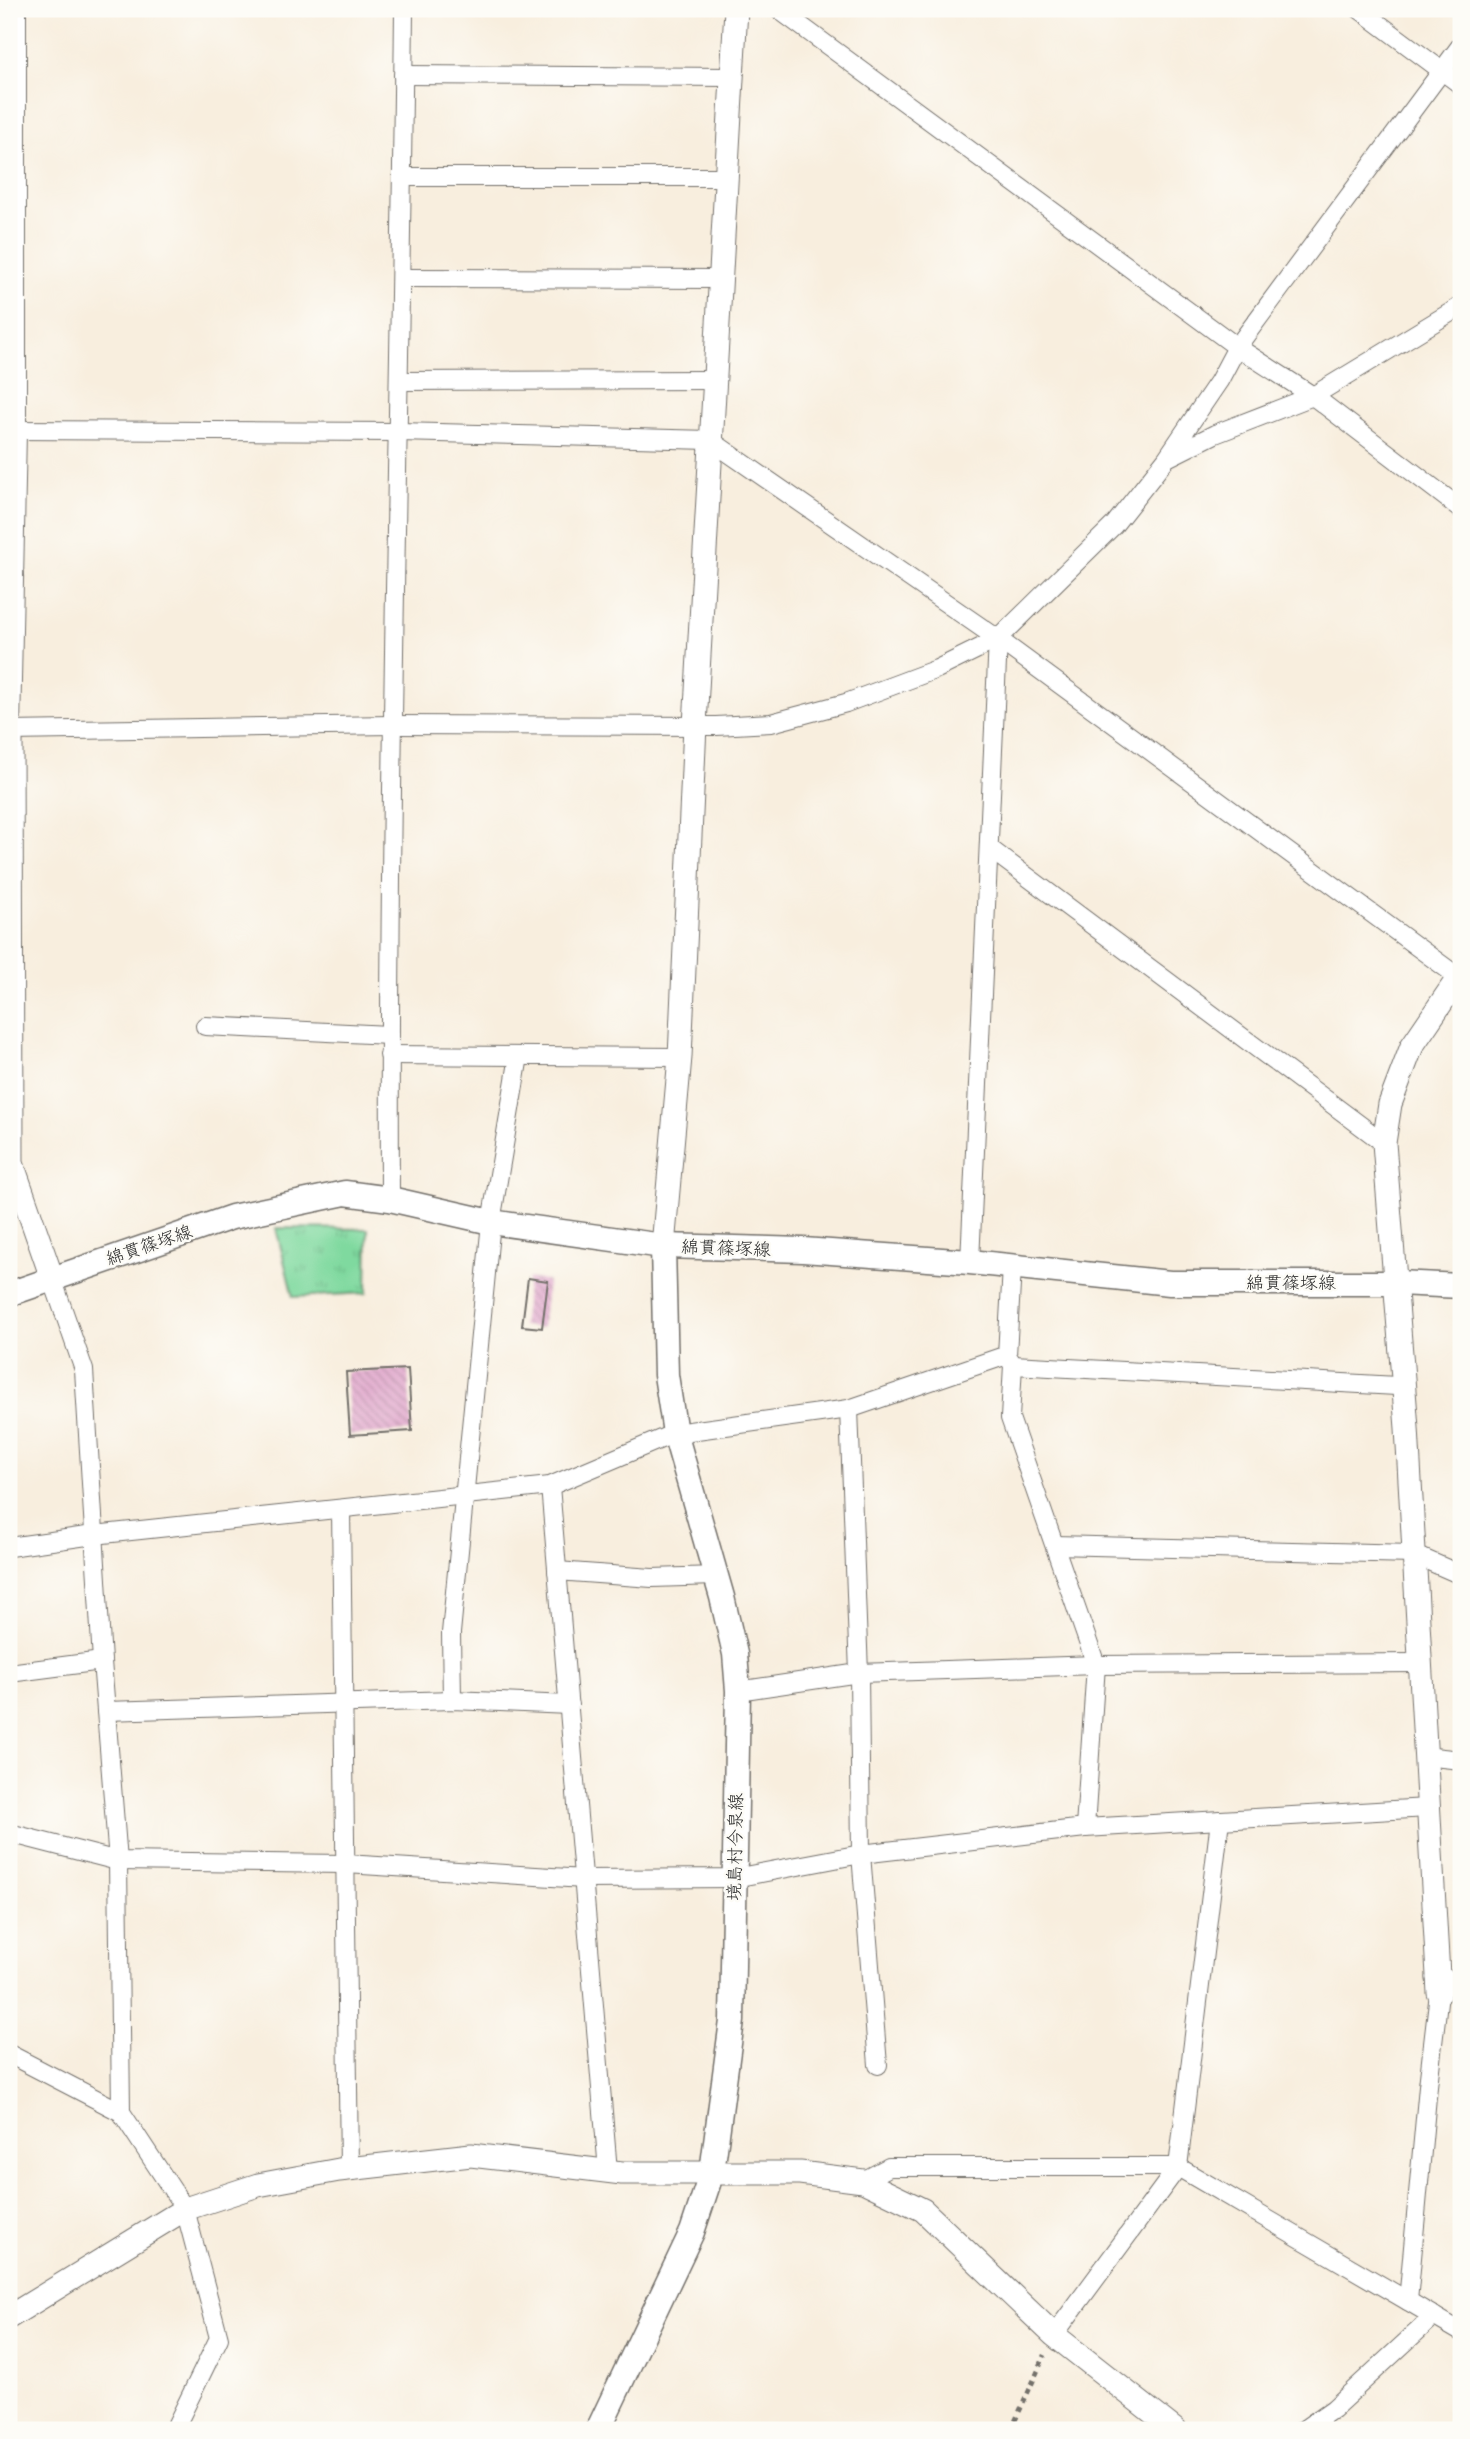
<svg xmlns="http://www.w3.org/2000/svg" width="1470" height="2439" viewBox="0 0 1470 2439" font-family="'Shantell Sans','Klee One',sans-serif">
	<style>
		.park { fill: url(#park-tufts); stroke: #558265; stroke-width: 2 }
		.building { fill: url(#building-back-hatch) }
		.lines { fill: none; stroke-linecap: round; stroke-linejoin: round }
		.minor-casing { stroke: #736f6a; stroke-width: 20 }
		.tertiary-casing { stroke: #736f6a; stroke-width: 25 }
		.secondary-casing { stroke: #736f6a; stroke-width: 27 }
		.path { stroke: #736f6a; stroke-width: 4.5; stroke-dasharray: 5 5; stroke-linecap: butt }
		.minor { stroke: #fff; stroke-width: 18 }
		.tertiary { stroke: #fff; stroke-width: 23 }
		.secondary { stroke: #fff; stroke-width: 24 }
		.labels { text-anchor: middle; stroke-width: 5; stroke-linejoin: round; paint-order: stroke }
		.street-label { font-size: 18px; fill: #2b2b2b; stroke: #fdfcf7 }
	</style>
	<defs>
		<pattern id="park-tufts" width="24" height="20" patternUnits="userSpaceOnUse" patternTransform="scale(1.75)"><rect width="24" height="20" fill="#7fd99f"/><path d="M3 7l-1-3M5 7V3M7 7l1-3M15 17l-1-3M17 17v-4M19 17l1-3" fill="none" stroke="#6eba89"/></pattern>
		<pattern id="building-back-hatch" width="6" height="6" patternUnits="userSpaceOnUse" patternTransform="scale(1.75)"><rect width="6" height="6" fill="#dfa2c9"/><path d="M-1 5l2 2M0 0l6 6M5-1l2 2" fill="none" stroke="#b584a3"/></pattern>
	</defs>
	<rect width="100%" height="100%" fill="#fdfcf7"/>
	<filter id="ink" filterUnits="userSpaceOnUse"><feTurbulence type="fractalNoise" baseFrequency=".0143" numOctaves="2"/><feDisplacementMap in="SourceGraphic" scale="14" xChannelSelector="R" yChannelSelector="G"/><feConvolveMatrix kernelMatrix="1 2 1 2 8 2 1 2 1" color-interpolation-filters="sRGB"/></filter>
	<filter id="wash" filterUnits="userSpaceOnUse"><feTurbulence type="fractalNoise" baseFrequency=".00686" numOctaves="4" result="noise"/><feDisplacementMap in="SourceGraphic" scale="28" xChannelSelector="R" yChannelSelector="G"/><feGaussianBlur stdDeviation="1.57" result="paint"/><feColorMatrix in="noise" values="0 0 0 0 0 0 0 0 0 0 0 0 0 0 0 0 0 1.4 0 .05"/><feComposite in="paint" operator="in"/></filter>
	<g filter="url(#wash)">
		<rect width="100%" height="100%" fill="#f8eede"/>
		<polygon class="park" points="276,1228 368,1229 367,1293 293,1297"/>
		<g id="blocks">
			<g class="building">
				<polygon points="528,1278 548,1281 542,1328 522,1326"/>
				<polygon points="408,1369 412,1431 350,1435 346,1372"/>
			</g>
		</g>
	</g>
	<g filter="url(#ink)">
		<use href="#blocks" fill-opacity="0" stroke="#736f6a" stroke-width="2"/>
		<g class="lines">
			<g class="minor-casing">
				<g id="minor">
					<polyline points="778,9 1237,347 1313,396 1461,509"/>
					<polyline points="1359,9 1461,85"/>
					<polyline points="403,75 732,77"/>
					<polyline points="402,177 726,177"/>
					<polyline points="401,278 720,279"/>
					<polyline points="399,381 714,380"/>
					<polyline points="9,430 399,432 710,440 998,639 1461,979"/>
					<polyline points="1169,457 1215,434 1313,396 1461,306"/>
					<polyline points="11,730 17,431 17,9"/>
					<polyline points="9,731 392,725 716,726 771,723 846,703 937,669 998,639 1114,525 1166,459 1219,381 1237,347 1461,45"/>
					<polyline points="989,848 1384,1143"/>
					<polyline points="205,1026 389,1035"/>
					<polyline points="389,1055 680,1057"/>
					<path d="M 390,1199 C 388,802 400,406 404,9"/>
					<polyline points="970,1262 998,639"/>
					<polyline points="1012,1267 1007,1355 1013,1365 1010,1418 1096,1665 1085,1828"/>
					<polyline points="52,1278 84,1370 102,1661 118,1861 121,2112"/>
					<polyline points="1013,1365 1397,1386"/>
					<polyline points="849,1409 859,1673 861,1854 878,2065"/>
					<polyline points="550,1486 608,2171"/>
					<polyline points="341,1509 349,2169"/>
					<polyline points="1055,1545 1413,1554 1461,1575"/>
					<polyline points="9,1547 94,1535 550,1486 675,1433 849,1409 1007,1355"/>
					<polyline points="557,1571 652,1578 716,1576"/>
					<polyline points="9,1673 102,1661"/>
					<polyline points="738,1691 859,1673 1096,1665 1419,1663"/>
					<polyline points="452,1700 451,1633 491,1222 519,1056"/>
					<polyline points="106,1711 452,1700 569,1705"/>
					<polyline points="1424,1756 1461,1760"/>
					<polyline points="9,1833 118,1861 346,1864 584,1879 734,1878 861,1854 1085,1828 1427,1808"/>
					<polyline points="9,2054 121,2112 185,2209 219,2338 174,2430"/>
					<polyline points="863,2181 889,2167 1178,2167 1461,2332"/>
					<polyline points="1408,2301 1428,2086 1439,1993"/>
					<polyline points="1054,2335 1178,2167 1220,1820"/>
					<polyline points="1303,2430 1333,2409 1434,2316"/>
				</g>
			</g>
			<g class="tertiary-casing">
				<g id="tertiary">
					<polyline points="11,730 12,1163 52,1278"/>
					<polyline points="663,1246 680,1057 695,725 736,9"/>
					<polyline points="1438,1978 1461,1987"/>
					<polyline points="1439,1993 1407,1428 1384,1143 1390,1104 1412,1046 1461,974"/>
					<polyline points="9,2317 185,2209 258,2185 339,2170 471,2155 622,2173 800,2173 863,2181 923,2210 1054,2335 1175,2430"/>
				</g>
			</g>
			<g class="secondary-casing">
				<g id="secondary">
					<polyline points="9,1294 232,1217 345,1193 390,1199 491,1222 663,1246 803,1250 970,1262 1170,1283 1397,1283 1461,1286"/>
					<polyline points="598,2430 692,2232 712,2172 732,2021 738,1691 735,1654 722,1597 675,1433 666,1375 663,1246"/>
				</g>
			</g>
			<polyline class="path" points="1011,2430 1045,2355"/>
			<use href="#minor" class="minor"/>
			<use href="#tertiary" class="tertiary"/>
			<use href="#secondary" class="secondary"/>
		</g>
	</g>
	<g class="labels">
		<g class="street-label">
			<text transform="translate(149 1245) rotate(-19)" y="6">綿貫篠塚線</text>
			<text transform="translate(726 1248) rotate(2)" y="6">綿貫篠塚線</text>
			<text x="1291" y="1289">綿貫篠塚線</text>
			<text transform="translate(735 1847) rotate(-89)" y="6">境島村今泉線</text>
		</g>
	</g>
	<rect width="1470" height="2439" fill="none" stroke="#fdfcf7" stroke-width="35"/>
</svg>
